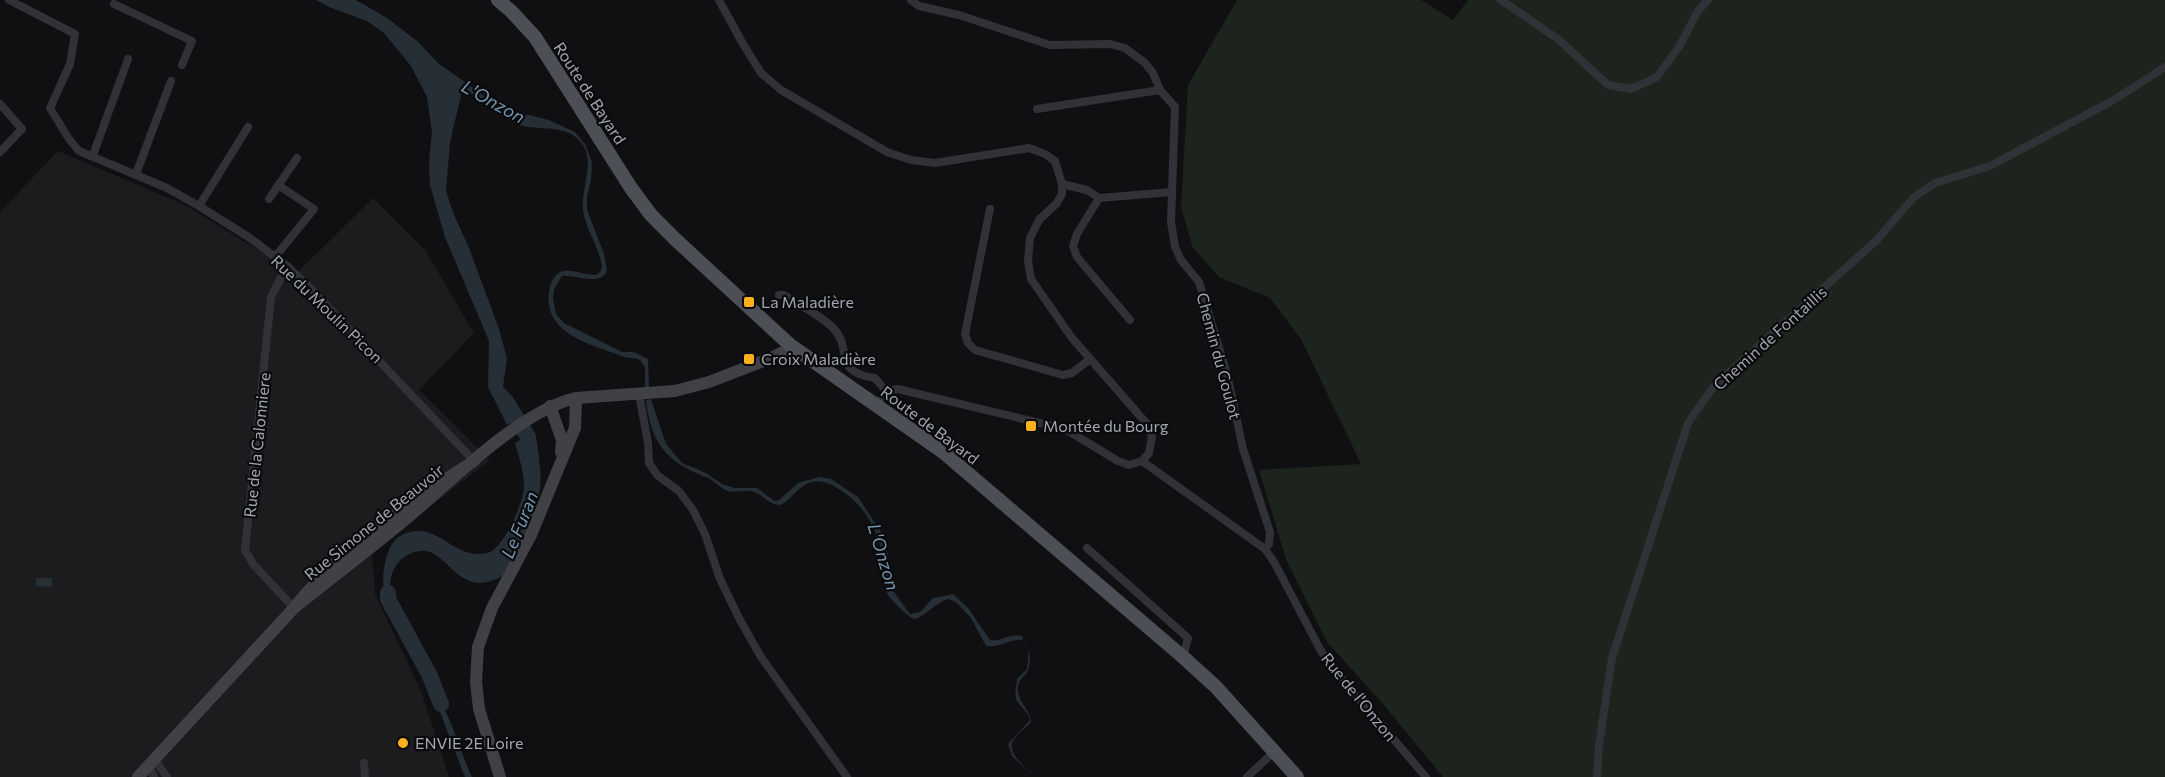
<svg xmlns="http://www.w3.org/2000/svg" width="2165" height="777" viewBox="0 0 2165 777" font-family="Commissioner,sans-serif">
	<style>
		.built { fill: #1c1c1f }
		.green { fill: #1c241d }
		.water { fill: #262f36 }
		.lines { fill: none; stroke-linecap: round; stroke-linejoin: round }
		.river { stroke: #262f36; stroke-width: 16 }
		.minor { stroke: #313237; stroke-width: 8 }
		.secondary { stroke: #3f4147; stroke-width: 12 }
		.primary { stroke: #4d4f56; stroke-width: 14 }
		.poi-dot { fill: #fcb01e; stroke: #0b0b0c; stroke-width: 2 }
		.labels { text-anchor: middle; stroke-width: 4.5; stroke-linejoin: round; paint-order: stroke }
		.street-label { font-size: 16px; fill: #a0a6b3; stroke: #0b0b0c }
		.poi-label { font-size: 16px; fill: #a0a6b3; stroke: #0b0b0c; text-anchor: start }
		.water-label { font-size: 18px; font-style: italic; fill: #7495b1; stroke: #0b0b0c }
	</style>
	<rect width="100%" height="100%" fill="#101012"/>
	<polygon class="built" points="58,151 185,205 268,256 293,277 373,198 425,250 474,333 419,390 490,460 372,552 375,594 421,691 449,777 0,777 0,212"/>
	<polygon class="green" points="1237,0 1421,0 1453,20 1468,0 2165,0 2165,777 1443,777 1384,705 1327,642 1286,559 1259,470 1361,464 1301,339 1270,298 1219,277 1193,248 1181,207 1188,85"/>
	<g class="water">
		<path d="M 316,0 L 355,0 L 363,4 L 387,18 L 417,41 L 438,63 L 507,112 L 529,115 L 549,120 L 575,132 L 585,144 L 592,162 L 591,180 L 587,196 L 587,210 L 604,254 L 607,271 C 600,287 575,274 562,276 L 554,289 L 553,298 L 556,314 L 564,323 L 622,352 L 634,352 L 648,359 L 649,387 L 645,387 L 645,367 L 640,360 C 634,357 628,359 622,356 C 592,345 543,334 549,292 C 555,258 576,275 596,275 L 600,272 L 602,267 C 600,249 588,233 584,215 C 577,189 604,153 571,134 C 554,125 534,131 517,124 C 497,116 483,95 462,91 L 450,142 L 446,191 L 454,215 L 469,248 L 498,326 L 507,358 L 503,387 L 513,398 L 520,416 L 507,425 L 488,387 L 489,341 L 445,237 L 430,185 L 429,161 L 432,133 L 427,97 L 411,66 L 384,33 L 367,21 L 329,7 Z"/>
		<path d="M 651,399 L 666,444 L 682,463 L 706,473 L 722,484 L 734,488 L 757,488 L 774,501 L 779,500 L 798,483 L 819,477 L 831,479 L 858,497 L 883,535 L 888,554 L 888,572 L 891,588 L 910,614 L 920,612 L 933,598 L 953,594 L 968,608 L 990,640 C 1002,642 1011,632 1023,637 L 1022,639 C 1030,646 1032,661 1028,670 C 1025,677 1019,679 1018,686 C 1016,701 1030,708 1031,722 C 1026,728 1019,732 1014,739 C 1004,752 1027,768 1035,777 L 1012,756 L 1008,744 L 1030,720 C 1028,711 1020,707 1016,699 C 1014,694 1017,686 1017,679 L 1027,669 C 1035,618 1006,650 986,646 L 971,618 L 957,603 L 949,599 C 935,602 923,619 914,619 C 909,618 891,600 888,595 C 884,588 887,580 886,572 C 882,542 871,512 846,494 C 836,487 825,479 812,482 C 798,485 792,500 780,505 C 766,504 763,493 751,491 C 743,490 735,493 728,491 C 720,488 715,481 708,478 C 667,462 651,445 646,400 Z"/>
		<path d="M 529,434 L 535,438 C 538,454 542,471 540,488 C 538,514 524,536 512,559 C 509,563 507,571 503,575 C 498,580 485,583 478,583 C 453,581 442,548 420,551 C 411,552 403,556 397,564 C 373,598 418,650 431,681 C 440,700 450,719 457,739 C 462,752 466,765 472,777 L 465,777 C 452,745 441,711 426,680 C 405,639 369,600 389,550 C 391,544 398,536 404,534 C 435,521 450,554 479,554 C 483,554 489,553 492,551 C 506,542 523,503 524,487 C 524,472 519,457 515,443 Z"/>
		<polygon points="36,578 52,578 52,587 36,586"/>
	</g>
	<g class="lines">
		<g class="river">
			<polyline points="505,400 528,437 531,457"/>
			<polyline points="388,593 388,599 429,674 441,704"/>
		</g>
		<g class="minor">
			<polyline points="9,0 75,34 70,64 50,108 69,139 79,151 167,188 199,206 250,238 287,266 308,286 474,461"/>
			<polyline points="719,0 743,44 761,73 781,90 887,152 911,160 935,163 1029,148 1045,154 1055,161 1062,184 1062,194 1057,203 1039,220 1030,238 1028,261 1031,279 1072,338 1147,424 1152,436 1149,453 1142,461 1129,465 1118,461 1065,429 898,389 886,391 877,405"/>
			<polyline points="911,0 919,6 959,15 1050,45 1110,44 1125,48 1145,63 1153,73 1160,90 1175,107 1171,222 1175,247 1181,260 1199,282 1227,374 1243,449 1270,532 1269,544 1265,549"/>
			<polyline points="1501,0 1558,39 1608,85 1631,89 1657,77 1679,47 1698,11 1708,0"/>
			<polyline points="114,4 192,41 182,65"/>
			<polyline points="1037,109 1160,90"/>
			<polyline points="0,152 22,129 0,104"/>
			<polyline points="93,155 128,59"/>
			<polyline points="136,174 171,81"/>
			<polyline points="1062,184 1087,190 1099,198 1172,192"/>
			<polyline points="1099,198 1077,234 1073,246 1077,257 1130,320"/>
			<polyline points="269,199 297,158"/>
			<polyline points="199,206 248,127"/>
			<polyline points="990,209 965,334 968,343 975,350 1063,375 1072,373 1090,359"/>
			<polyline points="275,257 314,209 278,185"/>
			<polyline points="287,266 271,297 245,550 253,564 294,608"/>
			<path d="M 779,295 L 784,295 C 799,305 818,314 831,326 C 855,347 830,372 875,378 L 886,391"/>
			<polyline points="639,394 648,443 649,463 657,475 679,491 693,510 705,534 720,579 739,618 761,657 847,777"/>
			<polyline points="1142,461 1265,549 1274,562 1321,651 1346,684 1426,777"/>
			<polyline points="1087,548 1188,638 1183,657"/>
			<polyline points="154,759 167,777"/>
			<polyline points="364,763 365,777"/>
			<polyline points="149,766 154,777"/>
			<polyline points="1247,777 1274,752"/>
			<polyline points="1597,777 1599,745 1612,658 1688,423 1714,386 1877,240 1914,197 1935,183 1990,166 2112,101 2165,67"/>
		</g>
		<g class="secondary">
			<polyline points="550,406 562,440 561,452"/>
			<path d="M 474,461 C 410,502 342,547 294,608 C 331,578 369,550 406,519 C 449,483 521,410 576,398 L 675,391 L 709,382 L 771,358 L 785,351 L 790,345"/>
			<polyline points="138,777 294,608"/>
			<polyline points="500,777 479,709 476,682 478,647 492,608 531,535 575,428 576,398"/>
		</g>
		<polyline class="primary" points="498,0 511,11 535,37 631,188 651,215 676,240 790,345 943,452 1183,657 1216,687 1297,777"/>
	</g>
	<g class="poi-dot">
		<rect x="743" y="296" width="12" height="12" rx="3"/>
		<rect x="743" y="353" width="12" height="12" rx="3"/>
		<rect x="1025" y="420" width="12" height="12" rx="3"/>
		<circle cx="403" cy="743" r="6"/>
	</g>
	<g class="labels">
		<g class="street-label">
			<text transform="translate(590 93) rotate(57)" y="6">Route de Bayard</text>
			<text transform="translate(327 309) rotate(44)" y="6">Rue du Moulin Picon</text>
			<text transform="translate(1770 338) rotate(-42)" y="6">Chemin de Fontaillis</text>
			<text transform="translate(1219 356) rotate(75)" y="6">Chemin du Goulot</text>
			<text transform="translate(930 425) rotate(37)" y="6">Route de Bayard</text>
			<text transform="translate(257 445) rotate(-84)" y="6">Rue de la Calonniere</text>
			<text transform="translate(374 522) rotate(-39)" y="6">Rue Simone de Beauvoir</text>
			<text transform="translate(1359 697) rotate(51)" y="6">Rue de l'Onzon</text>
		</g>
		<g class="poi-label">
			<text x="761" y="308">La Maladière</text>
			<text x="761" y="365">Croix Maladière</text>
			<text x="1043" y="432">Montée du Bourg</text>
			<text x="415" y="749">ENVIE 2E Loire</text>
		</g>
		<g class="water-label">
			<text transform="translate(493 102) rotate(29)" y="6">L'Onzon</text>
			<text transform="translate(520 525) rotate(-68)" y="6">Le Furan</text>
			<text transform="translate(883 557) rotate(73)" y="6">L'Onzon</text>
		</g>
	</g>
</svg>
